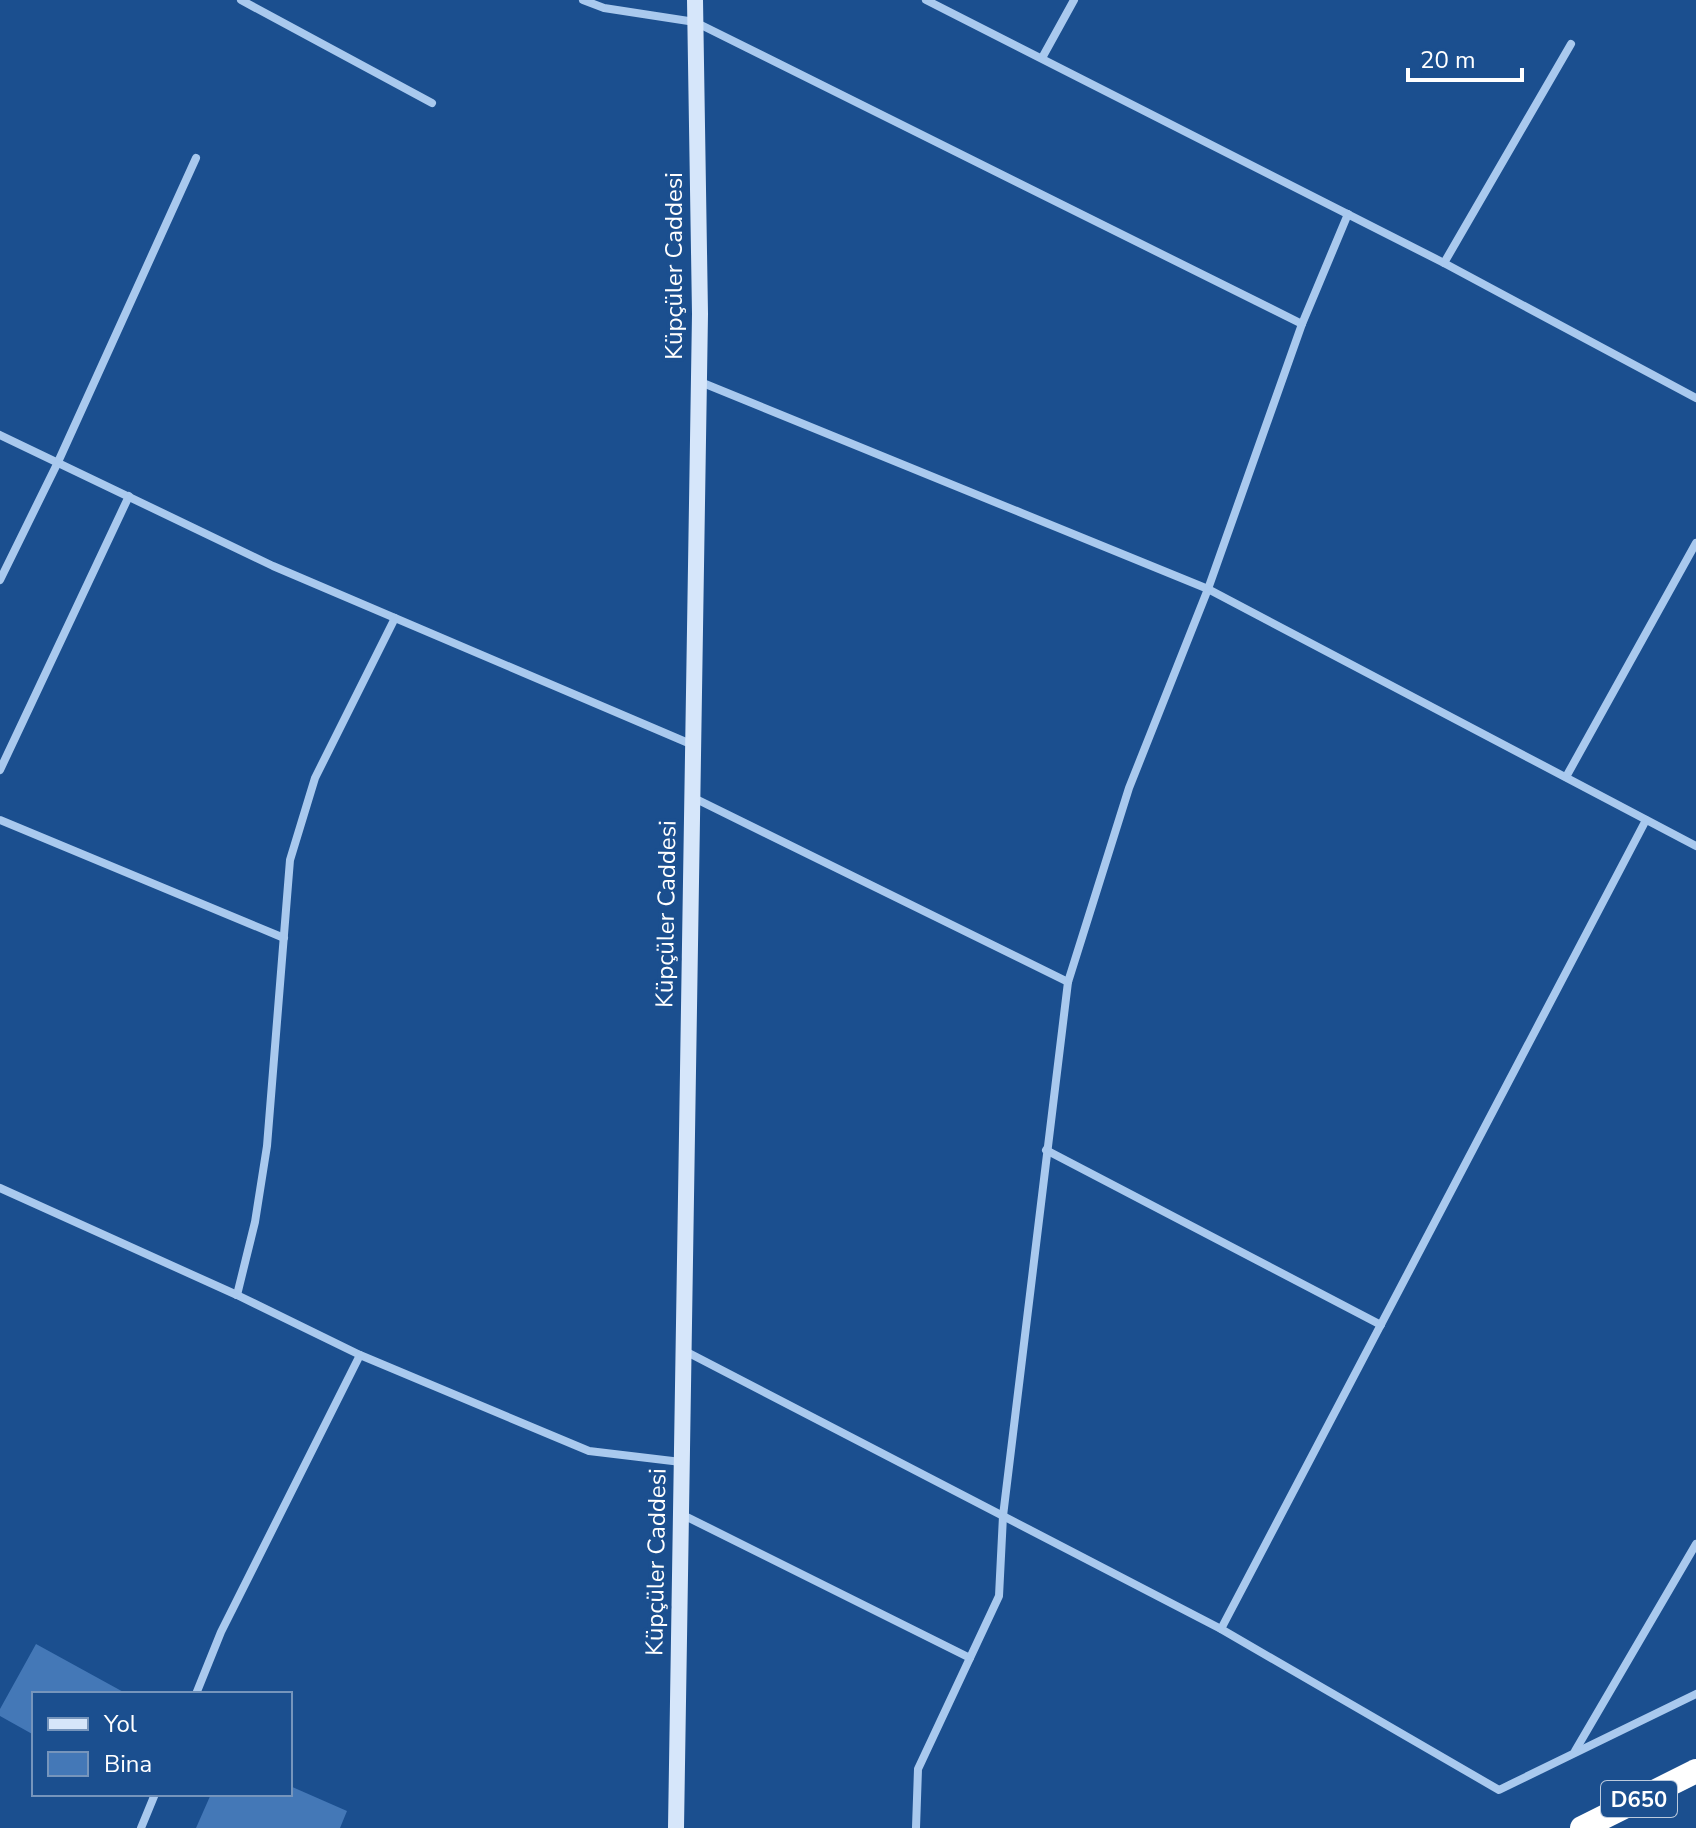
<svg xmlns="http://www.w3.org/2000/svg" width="1696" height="1828" viewBox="0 0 1696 1828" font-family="'Nunito Sans',sans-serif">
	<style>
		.building { fill: #4478b7 }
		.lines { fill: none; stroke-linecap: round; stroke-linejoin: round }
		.street { stroke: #a9c9ee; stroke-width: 8 }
		.secondary { stroke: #d6e6fa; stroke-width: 16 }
		.highway { stroke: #fff; stroke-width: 24 }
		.labels { text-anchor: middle; stroke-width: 7; stroke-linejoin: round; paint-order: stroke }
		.shield { fill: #1b4f8f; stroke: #bbcadd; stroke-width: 2 }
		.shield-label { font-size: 22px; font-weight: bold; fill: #fff }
		.street-label { font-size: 24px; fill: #fff; stroke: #1b4f8f }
	</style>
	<rect width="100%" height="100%" fill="#1b4f8f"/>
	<g class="building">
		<polygon points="36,1644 127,1694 34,1694 34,1735 0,1716 0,1709"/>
		<polygon points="290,1786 347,1811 340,1828 196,1828 211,1794 290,1794"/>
	</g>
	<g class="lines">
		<g class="street">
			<polyline points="241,0 432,103"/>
			<polyline points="583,0 604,8 695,22 1302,324"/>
			<polyline points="926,0 1444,263 1696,398"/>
			<polyline points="1042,58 1074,0"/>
			<polyline points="1444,263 1571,44"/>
			<polyline points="698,381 1208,589 1696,846"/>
			<polyline points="0,435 273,566 693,745"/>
			<polyline points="0,580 58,462 196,158"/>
			<polyline points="0,770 129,496"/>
			<polyline points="1566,777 1696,543"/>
			<polyline points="692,797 1068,982"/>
			<polyline points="0,820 284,938"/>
			<polyline points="1046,1150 1381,1325"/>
			<polyline points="0,1188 237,1295 360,1355 589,1451 681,1462"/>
			<polyline points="237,1295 255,1222 267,1146 290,860 315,778 395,618"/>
			<polyline points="683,1350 1221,1629 1499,1790 1696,1694"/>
			<polyline points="681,1514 970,1658"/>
			<polyline points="1221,1629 1646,820"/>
			<polyline points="196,1694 221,1632 360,1355"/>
			<polyline points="1575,1751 1696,1544"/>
			<polyline points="141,1828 155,1794"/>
			<polyline points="916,1828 918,1769 999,1596 1003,1516 1068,982 1129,788 1208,589 1302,324 1348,214"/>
		</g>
		<polyline class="secondary" points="676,1828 700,314 695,0"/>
		<polyline class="highway" points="1582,1828 1696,1771"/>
	</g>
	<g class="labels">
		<rect class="shield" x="1601" y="1781" width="76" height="36" rx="6"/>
		<g class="shield-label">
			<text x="1639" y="1807">D650</text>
		</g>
		<g class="street-label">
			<text transform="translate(674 266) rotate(-90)" y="8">Küpçüler Caddesi</text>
			<text transform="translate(666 914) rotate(-89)" y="8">Küpçüler Caddesi</text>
			<text transform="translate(656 1562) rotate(-89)" y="8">Küpçüler Caddesi</text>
		</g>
	</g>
	<rect x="32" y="1692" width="260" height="104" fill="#1b4f8f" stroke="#7695bc" stroke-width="2"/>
	<rect x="48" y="1718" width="40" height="12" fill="#d6e6fa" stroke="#7695bc" stroke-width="2"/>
	<text x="104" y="1732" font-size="24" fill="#ffffff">Yol</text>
	<rect x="48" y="1752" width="40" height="24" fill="#4478b7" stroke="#7695bc" stroke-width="2"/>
	<text x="104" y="1772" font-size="24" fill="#ffffff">Bina</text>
	<path d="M1408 68v12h114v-12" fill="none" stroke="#ffffff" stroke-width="4"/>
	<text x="1420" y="68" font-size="24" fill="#ffffff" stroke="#1b4f8f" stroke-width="6" paint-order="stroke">20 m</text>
</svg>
